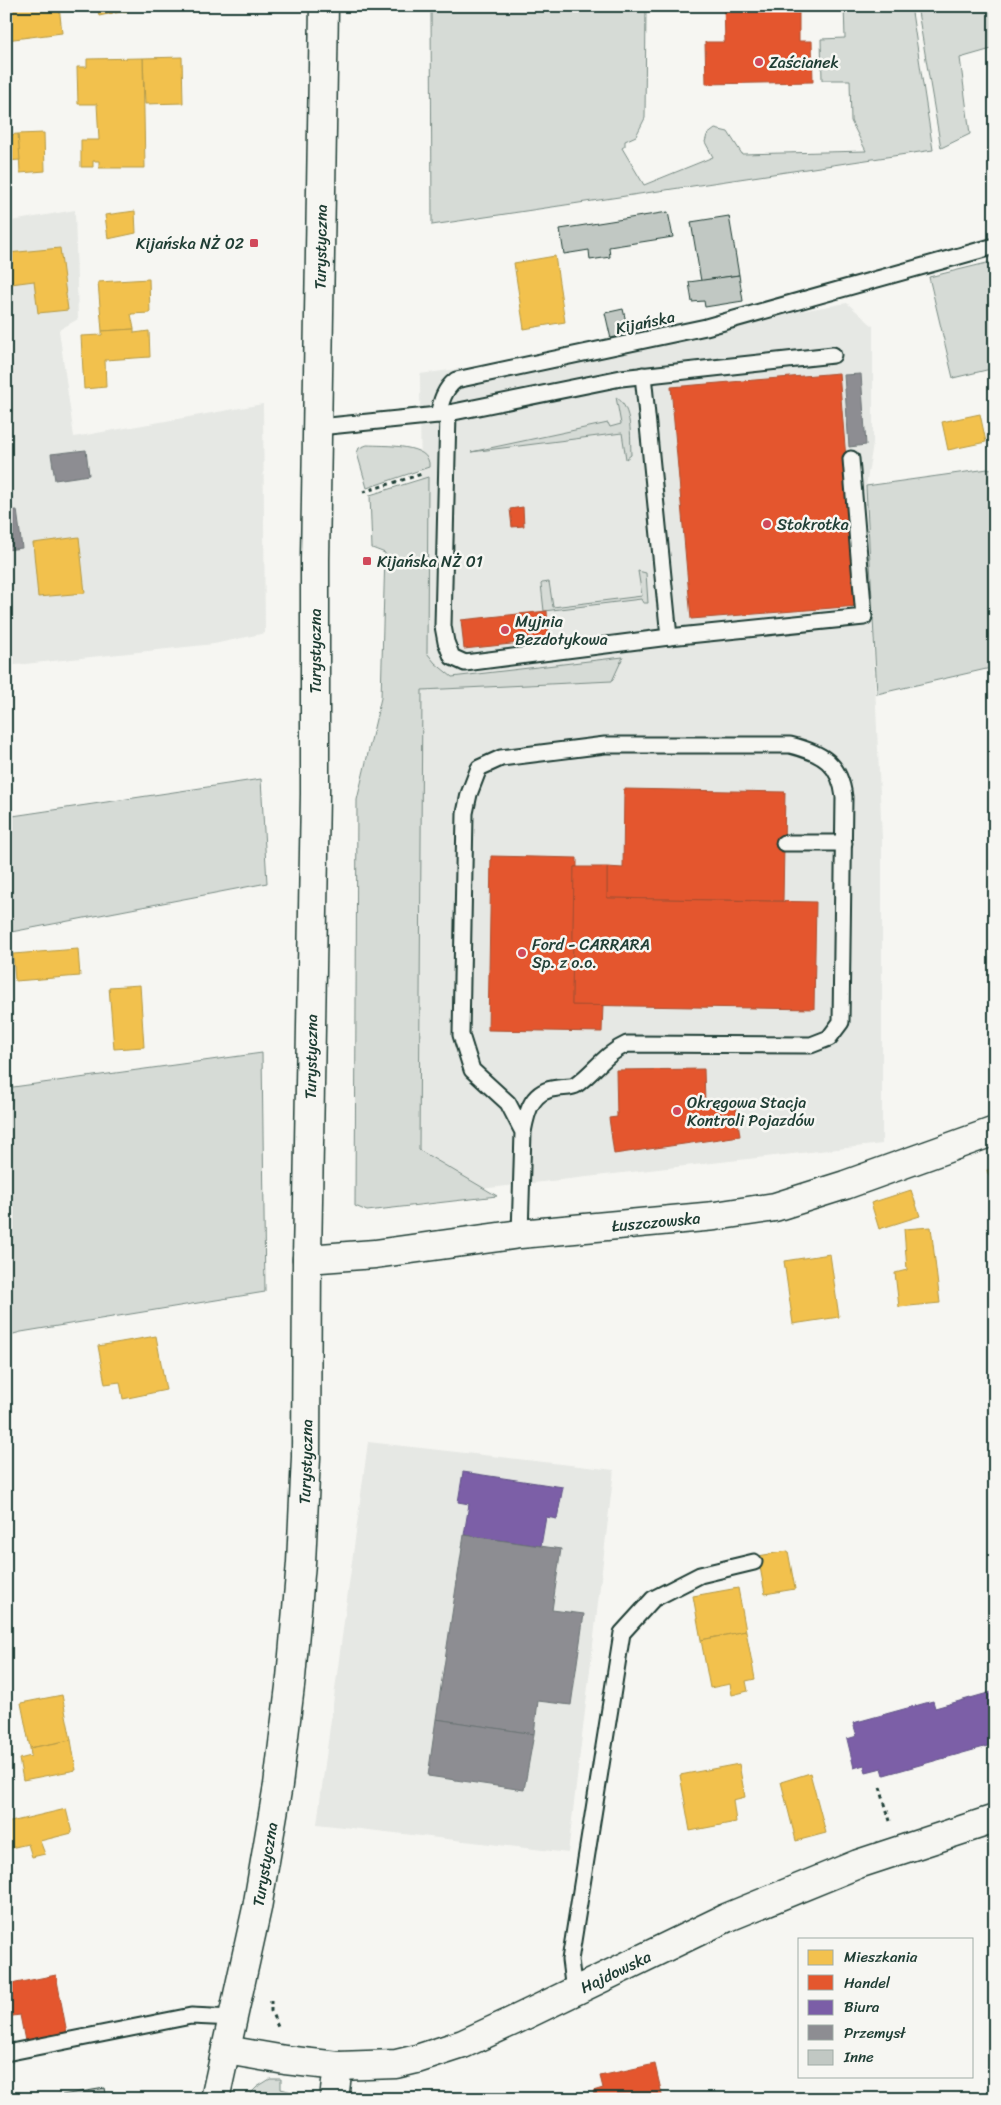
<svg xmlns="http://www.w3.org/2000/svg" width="1001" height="2105" font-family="Sriracha,sans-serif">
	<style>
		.built { fill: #e6e8e4 }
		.green { fill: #d6dbd6; stroke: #7a8c85 }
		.homes { fill: #f2c14e; stroke: #b39946 }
		.shops { fill: #e4572e; stroke: #a94f30 }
		.offices { fill: #7b5ea7; stroke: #5f5484 }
		.industry { fill: #8d8d92; stroke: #6c7576 }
		.building { fill: #c1c8c3; stroke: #1f3d34 }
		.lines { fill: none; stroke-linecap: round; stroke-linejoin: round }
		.lane-casing { stroke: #1f3d34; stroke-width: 19 }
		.street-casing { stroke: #1f3d34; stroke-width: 31 }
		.secondary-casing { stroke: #1f3d34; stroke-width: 31 }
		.path { stroke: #1f3d34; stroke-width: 3; stroke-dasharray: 4 4; stroke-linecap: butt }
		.lane { stroke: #f6f6f2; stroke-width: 15 }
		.street { stroke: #f6f6f2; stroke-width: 28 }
		.secondary { stroke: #f6f6f2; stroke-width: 28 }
		.poi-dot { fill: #d1495b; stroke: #f6f6f2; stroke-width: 2 }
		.labels { text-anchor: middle; stroke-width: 5; stroke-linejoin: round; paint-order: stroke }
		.poi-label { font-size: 16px; fill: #1f3d34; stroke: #f6f6f2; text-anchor: start }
		.street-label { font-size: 16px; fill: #1f3d34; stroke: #f6f6f2 }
	</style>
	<rect width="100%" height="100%" fill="#f6f6f2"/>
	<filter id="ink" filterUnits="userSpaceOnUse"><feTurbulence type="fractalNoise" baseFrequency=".02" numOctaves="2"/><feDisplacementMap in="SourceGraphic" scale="10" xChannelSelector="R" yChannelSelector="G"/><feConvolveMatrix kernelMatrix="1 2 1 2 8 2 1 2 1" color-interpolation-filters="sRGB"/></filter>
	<g filter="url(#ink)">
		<g class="built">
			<polygon points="75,210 78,319 59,330 74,437 263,404 265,633 214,644 6,666 6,222"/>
			<polygon points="847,303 873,326 873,444 866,486 882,838 882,1144 391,1199 422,689 420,374 636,346 706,327"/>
			<polygon points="368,1442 614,1470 568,1853 317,1824"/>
		</g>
		<g class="green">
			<polygon points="431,6 646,6 645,118 636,136 625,141 625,146 622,148 644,185 713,157 705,142 707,135 715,129 728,132 742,154 866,151 851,121 850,80 822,80 821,39 845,38 844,6 911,6 933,150 432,225"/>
			<polygon points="917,6 995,6 995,48 960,58 970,134 941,148"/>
			<polygon points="995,261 995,368 953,378 929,277"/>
			<path d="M616,397C633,408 630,437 631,455L626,459L622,433L471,452L608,423L610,427L621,424Z"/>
			<path d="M367,445C383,446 432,443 429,467L367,488L357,453L359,448Z"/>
			<polygon points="995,468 995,667 877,694 866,486"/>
			<polygon points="428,477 427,653 435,663 452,677 623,657 612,681 422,690 419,1150 497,1196 367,1211 355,1206 357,800 381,698 385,553 372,548 370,495"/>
			<polygon points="638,571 646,573 648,603 643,603 641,599 544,611 541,584 542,583 549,582 553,607 642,596"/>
			<polygon points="261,779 267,883 6,933 6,817"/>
			<polygon points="262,1053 265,1292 21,1332 6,1336 6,1088"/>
			<polygon points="270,2079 281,2079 281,2089 292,2092 297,2099 245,2099 257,2087"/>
		</g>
		<g class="homes">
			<polygon points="27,6 59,6 62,33 6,40 6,9"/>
			<polygon points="97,6 111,6 113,13 99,16"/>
			<polygon points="113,6 128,6 129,11 115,13"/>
			<polygon points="182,57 183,103 145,104 143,58"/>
			<polygon points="143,58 145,168 99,168 99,161 93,161 93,167 81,167 81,140 99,140 97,104 78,104 77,67 87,67 87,59"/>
			<polygon points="44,133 45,171 20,173 18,134"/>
			<polygon points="18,134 20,160 6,161 6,135"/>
			<polygon points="135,211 136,233 108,239 105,215"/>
			<polygon points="60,248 68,310 38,313 34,281 11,284 8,253"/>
			<polygon points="555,256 565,322 524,329 514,263"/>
			<polygon points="149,279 150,313 131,314 134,329 102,331 98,282"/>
			<polygon points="134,329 134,333 149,331 150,357 105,360 106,387 84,389 81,336 102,335 102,331"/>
			<polygon points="980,414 986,442 948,450 942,422"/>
			<polygon points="79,537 85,593 38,597 33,543"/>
			<polygon points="78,949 80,976 15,981 13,954"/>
			<polygon points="140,985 144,1047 114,1049 109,987"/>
			<polygon points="995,1167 995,1194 987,1170"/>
			<polygon points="911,1190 920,1216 879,1229 871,1203"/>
			<polygon points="931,1227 940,1303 899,1307 895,1273 907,1270 904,1229"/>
			<polygon points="830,1254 839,1317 793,1324 784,1261"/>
			<polygon points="156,1336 166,1390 123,1399 120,1382 105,1384 98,1346"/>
			<polygon points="788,1551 795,1589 765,1594 758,1556"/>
			<polygon points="738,1588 746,1631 701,1640 693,1596"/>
			<polygon points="746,1631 755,1679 746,1681 748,1691 732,1695 730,1684 710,1688 701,1640"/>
			<polygon points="62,1695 71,1740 30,1748 21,1703"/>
			<polygon points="71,1740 76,1770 23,1780 19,1759 31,1756 30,1748"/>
			<polygon points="739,1764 745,1797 733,1800 736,1822 690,1831 680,1775"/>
			<polygon points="810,1773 826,1833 796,1841 781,1782"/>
			<polygon points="66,1809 72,1833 40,1841 45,1854 32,1857 28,1844 6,1849 6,1823"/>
		</g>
		<g class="shops">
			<polygon points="724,6 799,6 799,41 812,41 813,82 706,84 705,42 725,42"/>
			<polygon points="839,373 858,606 691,619 671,387"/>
			<polygon points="523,507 524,526 512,527 510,509"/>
			<polygon points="547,611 549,640 464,649 461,620"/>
			<polygon points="624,789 785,792 783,901 607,898 607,867 623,868"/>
			<polygon points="491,856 577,858 577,867 574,867 572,1005 603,1005 602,1032 488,1030"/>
			<polygon points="574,867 607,867 607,898 816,902 814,1009 572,1005"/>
			<polygon points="704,1069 705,1104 735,1100 740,1136 614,1154 609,1118 617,1117 616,1070"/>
			<polygon points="56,1975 67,2033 25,2041 20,2015 6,2017 6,1985"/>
			<polygon points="655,2064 663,2099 595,2099 593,2091 603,2088 600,2076"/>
		</g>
		<g class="offices">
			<polygon points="463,1472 563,1487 557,1519 546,1517 541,1546 464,1535 469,1504 458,1502"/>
			<polygon points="995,1691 995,1744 884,1775 882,1768 866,1772 864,1765 854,1768 847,1739 857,1736 853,1723 933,1701 935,1708"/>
		</g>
		<g class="industry">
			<polygon points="6,253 8,253 11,284 6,285"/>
			<polygon points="861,374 866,445 849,447 844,375"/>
			<polygon points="86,450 89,475 55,480 51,454"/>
			<polygon points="17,510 22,548 6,550 6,511"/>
			<polygon points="464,1535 561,1549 552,1610 584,1614 571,1705 538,1701 534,1734 436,1719"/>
			<polygon points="436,1719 534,1734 524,1790 428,1776"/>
		</g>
		<g class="building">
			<polygon points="668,212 673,237 609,247 610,257 590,260 589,250 564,254 560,229"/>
			<polygon points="729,216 739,275 701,281 691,222"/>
			<polygon points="739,275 743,301 705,307 704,301 692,302 689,282"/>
			<polygon points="623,309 629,335 611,339 605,313"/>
			<polygon points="105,2088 107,2099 63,2099 62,2095"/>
		</g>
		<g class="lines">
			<defs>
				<g id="lane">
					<polyline points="448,413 443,626 446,642 452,657 465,663 669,637 643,375"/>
					<polyline points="439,415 621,378 833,355"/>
					<path d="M319,427L438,415C441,402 444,389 456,380L706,327L995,246"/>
					<polyline points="669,637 864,617 851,459"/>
					<polyline points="784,843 844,843"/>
					<path d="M520,1234L523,1132L508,1103L472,1070L461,1035L465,813L469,794L479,768L501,758L605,745H790C822,753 840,763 844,797L841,1022L829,1038L811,1045L627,1044C606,1053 594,1072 576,1085C572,1088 563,1087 558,1088C532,1090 527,1110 523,1132"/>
					<polyline points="574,1991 570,1960 622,1633 653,1599 700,1575 754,1562"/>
					<polyline points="6,2053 191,2016 234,2018"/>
				</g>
				<g id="street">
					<path id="s1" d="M307,1259L375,1254L520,1234L715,1216L775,1207L845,1185L995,1131"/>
					<path id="s2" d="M226,2050L285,2060L338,2066L396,2064L417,2059L463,2044L513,2021L726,1918L858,1864L995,1819"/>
					<polyline points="334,2099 338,2066"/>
				</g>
				<g id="secondary">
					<path id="s3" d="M215,2099L257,1908L278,1785L291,1678L301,1563L306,1457L307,1259L315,794V560L324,6"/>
				</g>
			</defs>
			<use href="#lane" class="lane-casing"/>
			<use href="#street" class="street-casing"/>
			<use href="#secondary" class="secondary-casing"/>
			<g class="path">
				<polyline points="363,492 422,474"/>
				<polyline points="880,1787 890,1821"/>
				<polyline points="271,2000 271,2011 278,2027"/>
			</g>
			<use href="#lane" class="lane"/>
			<use href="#street" class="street"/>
			<use href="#secondary" class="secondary"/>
		</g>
	</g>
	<g class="poi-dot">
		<circle cx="759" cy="62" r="5"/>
		<rect x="249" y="238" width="10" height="10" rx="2.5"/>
		<circle cx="767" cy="524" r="5"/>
		<rect x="362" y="556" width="10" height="10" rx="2.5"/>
		<circle cx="505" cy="630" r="5"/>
		<circle cx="522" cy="953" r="5"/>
		<circle cx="677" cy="1111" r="5"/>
	</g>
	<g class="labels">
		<g class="poi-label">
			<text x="769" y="68">Zaścianek</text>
			<text x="244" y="249" text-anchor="end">Kijańska NŻ 02</text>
			<text x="777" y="530">Stokrotka</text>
			<text x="377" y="567">Kijańska NŻ 01</text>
			<text x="515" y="627">Myjnia<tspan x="515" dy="18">Bezdotykowa</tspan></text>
			<text x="532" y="950">Ford - CARRARA<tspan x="532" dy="18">Sp. z o.o.</tspan></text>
			<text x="687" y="1108">Okręgowa Stacja<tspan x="687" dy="18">Kontroli Pojazdów</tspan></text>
		</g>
		<g class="street-label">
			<text dy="6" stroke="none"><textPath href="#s3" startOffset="1860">Turystyczna</textPath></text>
			<text transform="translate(645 322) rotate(-12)" y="6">Kijańska</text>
			<text transform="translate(315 651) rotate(-90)" y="6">Turystyczna</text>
			<text dy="6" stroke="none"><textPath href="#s3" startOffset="1050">Turystyczna</textPath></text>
			<text dy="6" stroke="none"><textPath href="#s1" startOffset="351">Łuszczowska</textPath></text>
			<text dy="6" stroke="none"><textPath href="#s3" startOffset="645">Turystyczna</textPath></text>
			<text dy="6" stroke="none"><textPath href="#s3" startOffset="240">Turystyczna</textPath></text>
			<text dy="6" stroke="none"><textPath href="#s2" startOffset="410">Hajdowska</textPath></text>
		</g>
	</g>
	<rect width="1001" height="2105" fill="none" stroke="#f6f6f2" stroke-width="25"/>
	<rect x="12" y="12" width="976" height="2080" fill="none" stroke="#1f3d34" stroke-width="2" filter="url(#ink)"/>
	<rect x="798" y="1938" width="175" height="140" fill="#f6f6f2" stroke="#a0aca6"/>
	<rect x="808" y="1950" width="25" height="15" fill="#f2c14e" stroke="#a0aca6"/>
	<text x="844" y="1962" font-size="15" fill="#1f3d34">Mieszkania</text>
	<rect x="808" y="1975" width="25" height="15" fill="#e4572e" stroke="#a0aca6"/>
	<text x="844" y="1988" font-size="15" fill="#1f3d34">Handel</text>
	<rect x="808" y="2000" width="25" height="15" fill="#7b5ea7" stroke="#a0aca6"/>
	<text x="844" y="2012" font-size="15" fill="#1f3d34">Biura</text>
	<rect x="808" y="2025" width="25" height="15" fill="#8d8d92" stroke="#a0aca6"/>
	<text x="844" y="2038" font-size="15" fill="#1f3d34">Przemysł</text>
	<rect x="808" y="2050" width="25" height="15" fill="#c1c8c3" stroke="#a0aca6"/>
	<text x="844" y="2062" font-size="15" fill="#1f3d34">Inne</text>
</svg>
